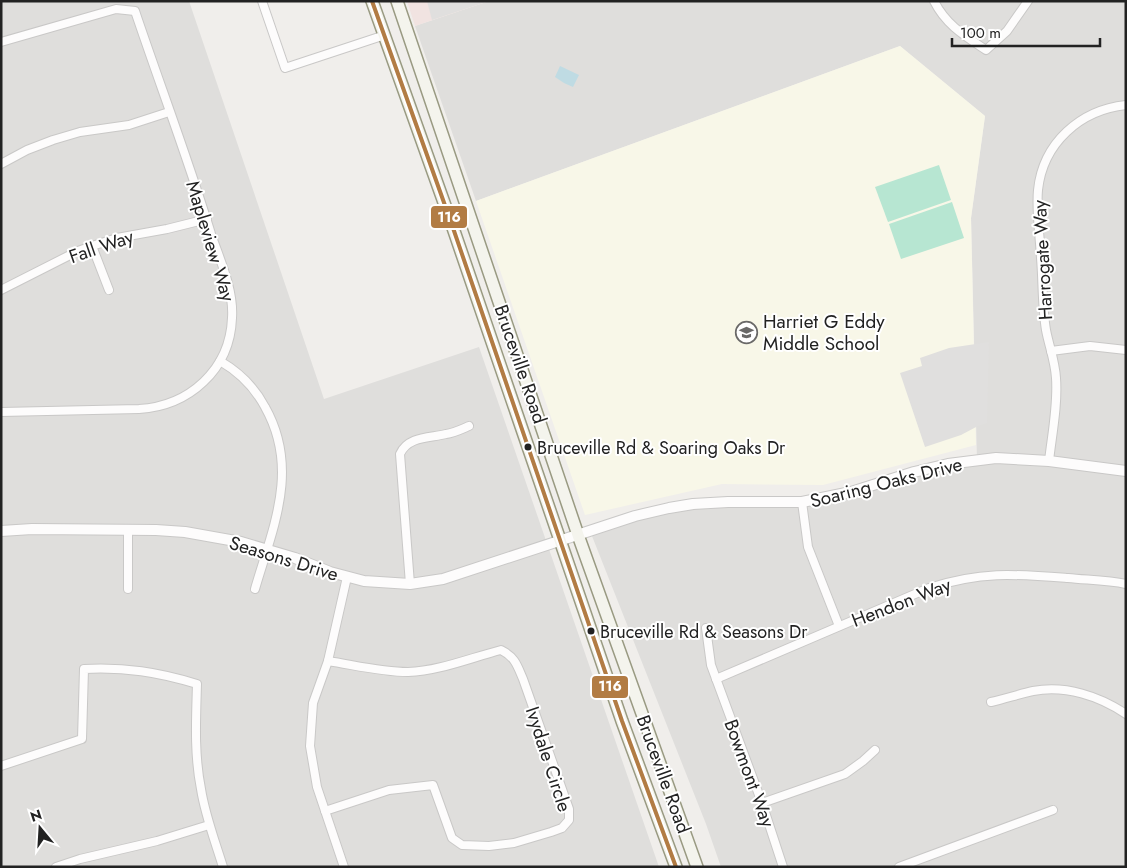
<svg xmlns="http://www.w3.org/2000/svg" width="1127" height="868" font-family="Jost,sans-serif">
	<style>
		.residential { fill: #dfdedc }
		.commercial { fill: #f1e3e1 }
		.education { fill: #f8f7e8 }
		.pitch { fill: #b7e6d2 }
		.parking { fill: #e0dfde }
		.water { fill: #bfdbe3 }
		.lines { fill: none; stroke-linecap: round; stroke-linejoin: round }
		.minor-casing { stroke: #c9c8c7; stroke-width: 10 }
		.tertiary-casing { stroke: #c9c8c7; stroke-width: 12 }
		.secondary-casing { stroke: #999a82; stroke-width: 14 }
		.minor { stroke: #fdfcfc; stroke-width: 8 }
		.tertiary { stroke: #fdfcfc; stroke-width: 10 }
		.secondary { stroke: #f4f4ed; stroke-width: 11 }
		.bus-1-casing { stroke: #fff; stroke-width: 8 }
		.bus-1 { stroke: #b27c44; stroke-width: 4 }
		.bus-dot { fill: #222; stroke: #fff; stroke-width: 2 }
		.labels { text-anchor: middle; stroke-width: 4; stroke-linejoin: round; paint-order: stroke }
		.bus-label { font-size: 18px; fill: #222; stroke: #fff; text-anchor: start }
		.street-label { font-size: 19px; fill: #222; stroke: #fff }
		.poi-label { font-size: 19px; fill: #222; stroke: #fff; text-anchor: start }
		.line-badge { stroke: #fff; stroke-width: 2 }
		.badge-label { font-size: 14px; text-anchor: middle; font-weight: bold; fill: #fff }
	</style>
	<rect width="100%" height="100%" fill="#f0eeeb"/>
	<g class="residential">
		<polygon points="1,1 189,1 324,399 479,347 659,867 1,867"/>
		<polygon points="489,1 1126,1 1126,867 721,867 706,824 590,531 693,504 802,502 977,460 971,218 985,116 900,46 476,201 415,26"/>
	</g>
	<polygon class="commercial" points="407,1 489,1 415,26"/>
	<polygon class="education" points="900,46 985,116 971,218 976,445 823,485 722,484 585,515 476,201"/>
	<g class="pitch">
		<polygon points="939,165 951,200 888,222 875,187"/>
		<polygon points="952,202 964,238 901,259 889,224"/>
	</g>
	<g class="parking">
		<polygon points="427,1 489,1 432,20"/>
		<polygon points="989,342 987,423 978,426 961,435 925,447 900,373 922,366 920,358 949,348"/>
	</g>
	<polygon class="water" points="560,66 579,75 573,87 564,83 555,77"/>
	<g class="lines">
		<defs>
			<g id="minor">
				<polyline points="262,1 285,68 385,35"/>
				<path d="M934,1C946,25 965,36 986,50L1007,31L1028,1"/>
				<path d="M1,42L116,9L135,11C160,85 188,159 211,234C220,260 234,290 232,318C230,370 189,406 139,409L1,412"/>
				<polyline points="1,164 27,150 53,140 80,132 129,125 169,112"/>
				<polyline points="92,246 109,290"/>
				<polyline points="1,290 78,251 92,246 117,238 167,229 207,219"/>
				<polyline points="1051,351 1090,346 1126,350"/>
				<path d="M220,361C239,372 255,388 265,407C300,469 273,527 255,589"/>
				<path d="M1049,461C1052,434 1058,405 1056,378C1055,361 1049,346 1046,330C1042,306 1043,281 1041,258C1040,236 1036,212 1038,190C1043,143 1080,110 1126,105"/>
				<polyline points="802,502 808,547 839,626"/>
				<polyline points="128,530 128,589"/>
				<path d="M410,584L400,454C408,436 430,438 446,434C454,433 462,429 469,426"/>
				<polyline points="706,628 711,665 762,803 783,867"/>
				<path d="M716,679L929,588C981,571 1015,574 1068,578C1087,580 1107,580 1126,584"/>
				<path d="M991,702C1005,699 1019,694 1033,691C1066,685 1099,696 1126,714"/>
				<path d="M1,766L82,739L84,669C125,667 158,672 197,684C196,719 194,754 201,789C205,815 215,841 223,867"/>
				<polyline points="762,803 845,774 863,761 875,750"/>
				<path d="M325,811L389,790L433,785L452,838L462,845L489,846L514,843L551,832L562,828L569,820V809L523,679C517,665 515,657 501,650C470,658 439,671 408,672C381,672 354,665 328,661"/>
				<polyline points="56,867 80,859 157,841 209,825"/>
				<polyline points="344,867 317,787 310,746 313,703 328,661 347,577"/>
				<polyline points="899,867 1053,810"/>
			</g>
			<polyline id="tertiary" points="1,531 32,529 156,530 185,532 241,542 295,558 330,572 364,581 410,584 443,579 635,516 669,508 693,504 728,502 802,502 851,492 914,472 948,464 996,458 1049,461 1126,471"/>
			<g id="secondary">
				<polyline points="372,1 452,225 622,721 676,867"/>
				<polyline points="397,1 578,535 697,867"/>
			</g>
		</defs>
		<use href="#minor" class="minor-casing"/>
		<use href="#tertiary" class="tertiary-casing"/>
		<use href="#secondary" class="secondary-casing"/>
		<use href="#minor" class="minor"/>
		<use href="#tertiary" class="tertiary"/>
		<use href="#secondary" class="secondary"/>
		<defs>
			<polyline id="bus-1" points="372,1 452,225 622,721 676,867"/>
		</defs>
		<use href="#bus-1" class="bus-1-casing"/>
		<use href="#bus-1" class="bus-1"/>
	</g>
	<defs>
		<symbol id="school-ring" viewBox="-11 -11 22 22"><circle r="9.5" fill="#fff" stroke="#6a6968" stroke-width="1.5"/><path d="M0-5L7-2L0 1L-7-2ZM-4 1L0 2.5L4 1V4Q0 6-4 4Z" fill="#6a6968"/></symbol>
	</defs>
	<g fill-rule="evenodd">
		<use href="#school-ring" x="734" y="320" width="25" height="25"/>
	</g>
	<g class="bus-dot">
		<circle cx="528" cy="447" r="4.5"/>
		<circle cx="591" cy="631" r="4.5"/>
	</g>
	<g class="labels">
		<g class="bus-label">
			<text x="537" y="454">Bruceville Rd &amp; Soaring Oaks Dr</text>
			<text x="600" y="638">Bruceville Rd &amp; Seasons Dr</text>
		</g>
		<g class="street-label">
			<text transform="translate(211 241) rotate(73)" y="7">Mapleview Way</text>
			<text transform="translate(101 246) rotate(-19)" y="7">Fall Way</text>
			<text transform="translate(1042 260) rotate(-93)" y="7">Harrogate Way</text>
			<text transform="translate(521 364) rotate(71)" y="7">Bruceville Road</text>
			<text transform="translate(886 482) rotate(-14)" y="7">Soaring Oaks Drive</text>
			<text transform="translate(284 558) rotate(17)" y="7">Seasons Drive</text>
			<text transform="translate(901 602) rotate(-21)" y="7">Hendon Way</text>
			<text transform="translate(549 759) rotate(72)" y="7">Ivydale Circle</text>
			<text transform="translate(750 773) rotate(70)" y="7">Bowmont Way</text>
			<text transform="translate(664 774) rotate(70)" y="7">Bruceville Road</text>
		</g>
		<g class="poi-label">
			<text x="763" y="328">Harriet G Eddy<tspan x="763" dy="22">Middle School</tspan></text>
		</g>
	</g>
	<g class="line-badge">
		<rect x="430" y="205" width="38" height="24" rx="5" fill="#b27c44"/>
		<rect x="591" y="675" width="38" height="24" rx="5" fill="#b27c44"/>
	</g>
	<g class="badge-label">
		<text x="449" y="222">116</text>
		<text x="610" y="691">116</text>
	</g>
	<rect width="1127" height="868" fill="none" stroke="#222222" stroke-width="5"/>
	<g transform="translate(40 828) rotate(342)" stroke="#ffffff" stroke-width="4" paint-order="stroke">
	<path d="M0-4L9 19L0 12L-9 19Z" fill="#222222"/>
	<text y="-8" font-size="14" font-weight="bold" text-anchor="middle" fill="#222222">N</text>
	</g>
	<path d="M952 38v8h148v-8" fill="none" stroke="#222222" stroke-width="2.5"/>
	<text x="960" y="38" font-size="15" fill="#222222" stroke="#ffffff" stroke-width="4" paint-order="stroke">100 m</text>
</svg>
